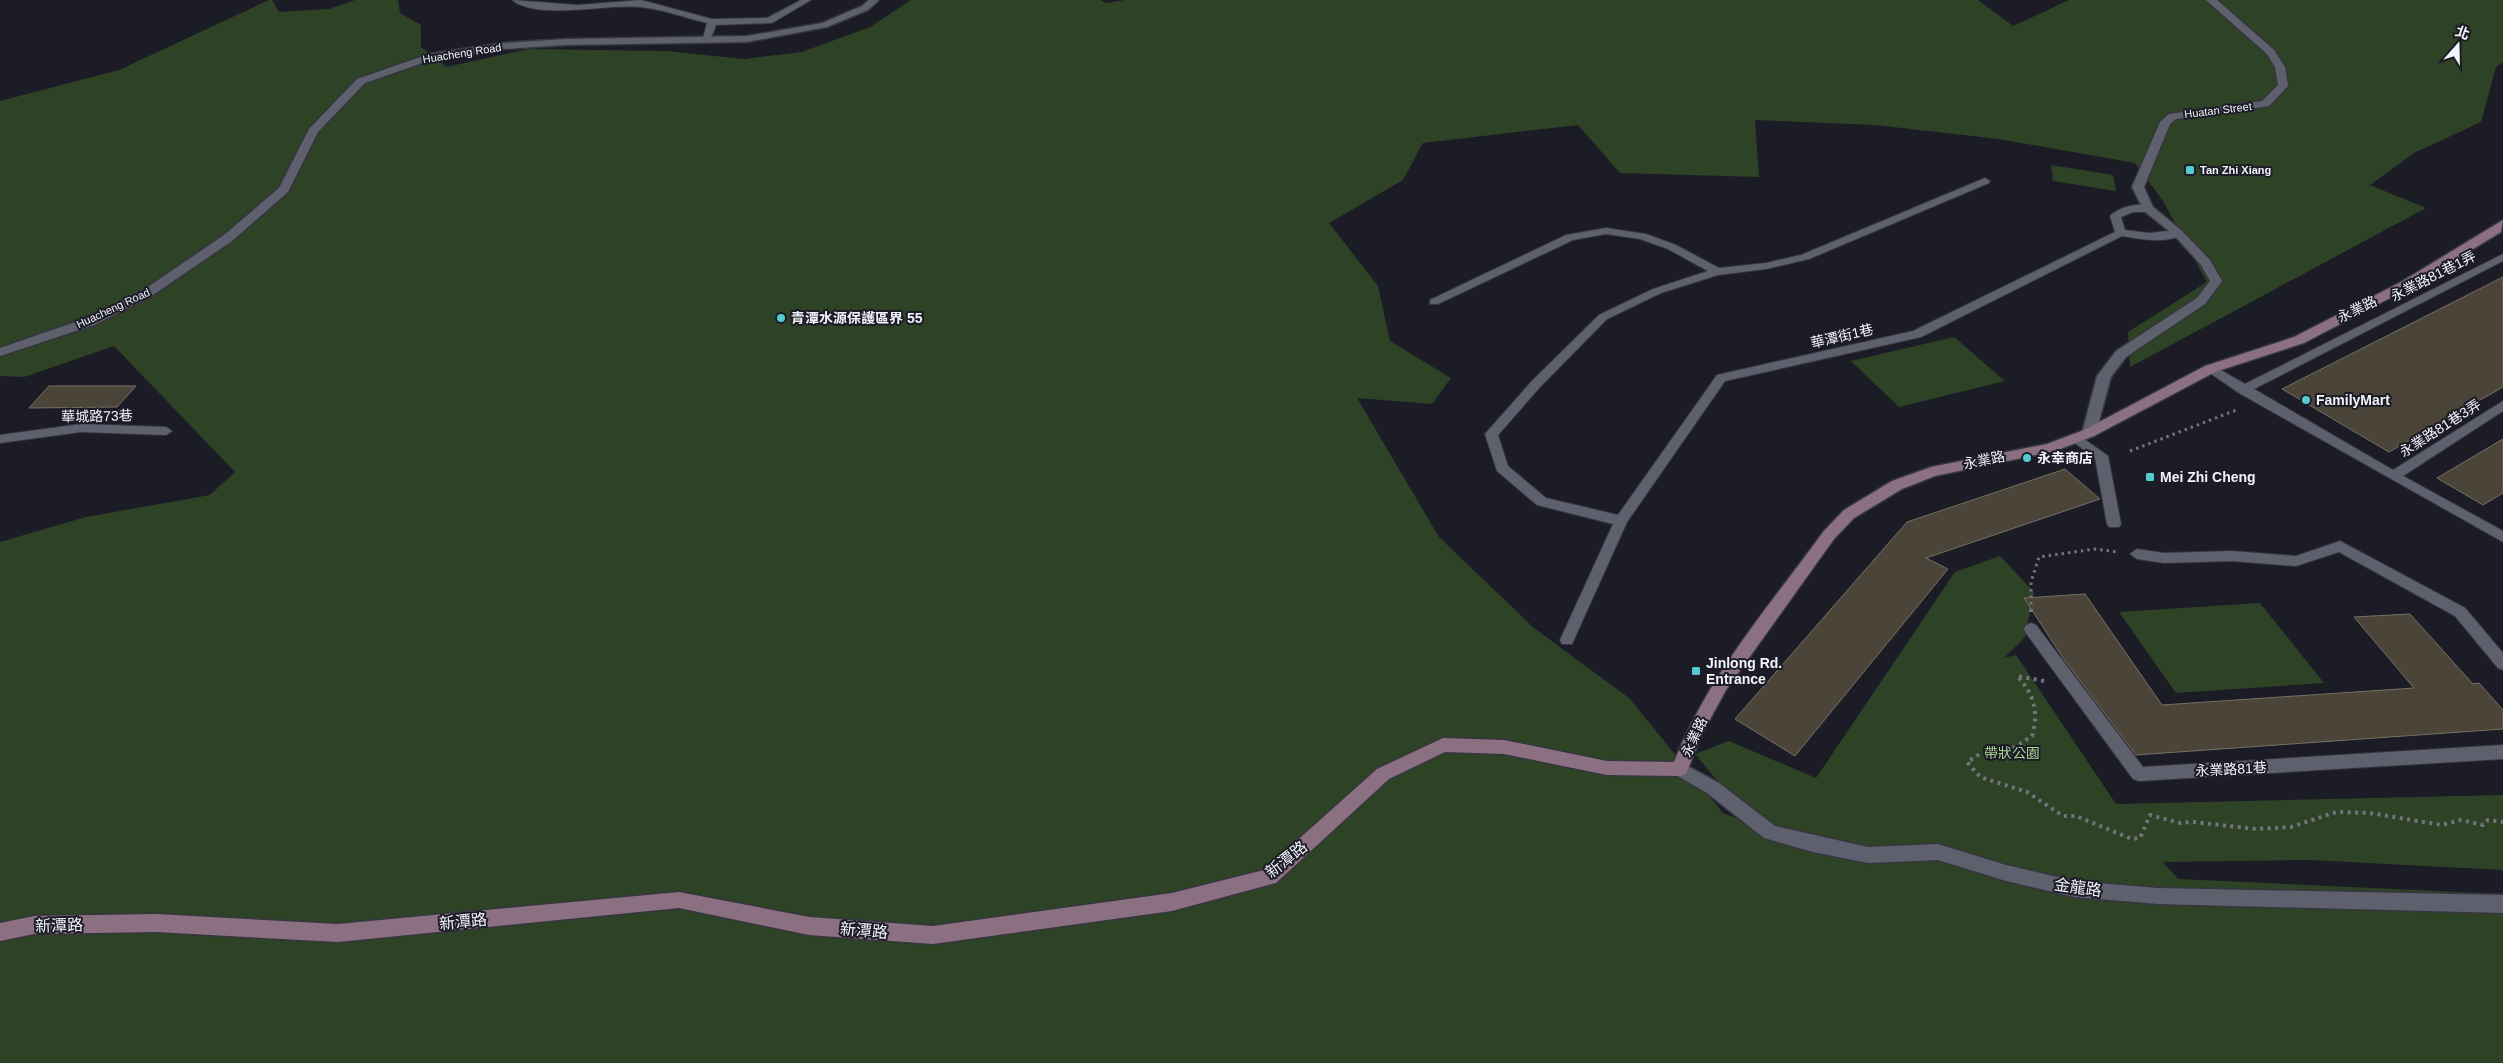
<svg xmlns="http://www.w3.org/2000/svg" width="2503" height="1063" font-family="Helvetica,'Noto Sans TC',sans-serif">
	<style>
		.green { fill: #2e4225 }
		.building { fill: #4b4439; stroke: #777064 }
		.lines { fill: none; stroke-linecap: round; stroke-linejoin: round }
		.lane-casing { stroke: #36363f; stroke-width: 2 }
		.street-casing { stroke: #36363f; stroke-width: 3 }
		.secondary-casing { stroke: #36363f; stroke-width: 3 }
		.path-far1 { stroke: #74747e; stroke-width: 3; stroke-dasharray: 2.5 4; stroke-linecap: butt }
		.path { stroke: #74747e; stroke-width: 4; stroke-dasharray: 3 4.5; stroke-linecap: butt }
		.lane { fill: #5f606d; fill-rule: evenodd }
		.street { fill: #5f606d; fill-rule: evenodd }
		.secondary { fill: #8b7081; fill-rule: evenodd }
		.poi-dot { fill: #52ccd0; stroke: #1c1c27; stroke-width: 2 }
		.labels { text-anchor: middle; stroke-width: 4; stroke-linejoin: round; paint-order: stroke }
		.far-street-label { font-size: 11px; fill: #f3f3fb; stroke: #1c1c27 }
		.far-poi-label { font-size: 11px; font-weight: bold; fill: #f3f3fb; stroke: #1c1c27; text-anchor: start }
		.street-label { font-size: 14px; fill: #f3f3fb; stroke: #1c1c27 }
		.poi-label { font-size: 14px; font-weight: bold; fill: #f3f3fb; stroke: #1c1c27; text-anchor: start }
		.park-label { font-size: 14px; fill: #a6d491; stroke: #1c1c27 }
		.near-street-label { font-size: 16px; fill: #f3f3fb; stroke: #1c1c27 }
	</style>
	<rect width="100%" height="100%" fill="#1c1c27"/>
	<g class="green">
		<polygon points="269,0 272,0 279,12 329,9 355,0 398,0 400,13 421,25 421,47 446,67 528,49 666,51 744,59 802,52 870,27 911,0 1100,0 1106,3 1125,0 1978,0 2013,26 2069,0 2503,0 2503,62 2496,67 2481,122 2414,153 2370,185 2426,208 2130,367 2128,332 2207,282 2163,201 2135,163 1999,139 1875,125 1755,120 1759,177 1620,173 1578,125 1423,143 1403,180 1329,223 1378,286 1390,341 1451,378 1432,404 1357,398 1439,537 1534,628 1629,698 1723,813 1754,825 1695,754 1729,741 1816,778 1955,572 2000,556 2034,592 2025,637 2004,658 2016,655 2116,804 2503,795 2503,870 2310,860 2163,862 2178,879 2503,894 2503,1063 0,1063 0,542 86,517 210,495 235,472 114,346 24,377 0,376 0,101 119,70"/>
		<polygon points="2051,165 2113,175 2116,191 2053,181"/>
		<polygon points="1954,337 2005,381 1899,407 1851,361"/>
		<polygon points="2260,603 2324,683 2176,693 2119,612"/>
	</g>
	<g class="building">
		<polygon points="2503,277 2503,387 2389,452 2282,389"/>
		<polygon points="49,386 136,386 117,407 29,408"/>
		<polygon points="2503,439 2503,493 2483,505 2437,478"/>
		<polygon points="2065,469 2100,499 1926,558 1948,569 1795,756 1735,719 1907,522"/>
		<polygon points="2085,594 2162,705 2414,688 2354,617 2410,614 2473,684 2479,683 2503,710 2503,729 2136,755 2063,658 2024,598"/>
	</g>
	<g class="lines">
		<defs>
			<g id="lane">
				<path d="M512,0L578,5L641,0L712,19L767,18L801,0H811L772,23L716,25L711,38L707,41L703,38L707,23C686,18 662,9 640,7C609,3 538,21 512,0Z"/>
				<path d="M1985,178L1990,181L1989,183L1809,259L1766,269L1718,275L1661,293L1607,319L1540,387L1498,435L1508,466L1546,498L1618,515L1717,375L1913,331L2115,232L2110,216C2119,207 2143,200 2153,209L2148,212H2133L2121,217L2125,230L2149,233L2178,230L2183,233C2170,245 2139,239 2122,236L1921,337L1725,381L1627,522L1572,644H1562L1560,640L1613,524L1537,505L1497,471L1485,434L1532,381L1599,315L1653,289L1708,271L1668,249L1640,239L1606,234L1573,240L1438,304H1430V300L1566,235L1606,228L1646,234L1676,245L1719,268L1766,263L1801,255Z"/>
				<polygon points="2503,254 2503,261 2254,389 2393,470 2503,401 2503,411 2403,476 2503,531 2503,542 2239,393 2204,369 2210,365 2214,366 2245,384"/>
				<polygon points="81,424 166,427 172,431 166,435 81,432 0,443 0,435"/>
				<polygon points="2077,434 2108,456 2121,524 2119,527 2109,527 2107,524 2095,458 2072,441 2071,438 2072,435"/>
				<polygon points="2340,541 2465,608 2503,653 2503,670 2498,668 2455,616 2339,552 2296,566 2232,561 2164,563 2137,559 2130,554 2137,549 2164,553 2232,551 2296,556"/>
				<polygon points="2031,623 2036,625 2143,767 2503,745 2503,759 2139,781 2133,779 2026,633 2024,629 2026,625"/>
			</g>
			<g id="street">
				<polygon points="869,0 879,0 868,10 827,27 747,42 566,45 502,49 431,60 365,83 318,132 288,192 232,241 150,297 94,325 0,356 0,348 84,319 142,291 224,235 279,188 309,129 357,79 429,54 502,43 566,39 747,36 822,23 862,6"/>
				<polygon points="2206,0 2217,0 2274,50 2285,67 2288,86 2269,106 2176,119 2170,124 2144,187 2153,207 2182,231 2210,260 2222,281 2205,304 2126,357 2111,377 2096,433 2094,436 2084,436 2082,433 2097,376 2116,351 2197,298 2210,281 2201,265 2174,235 2144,211 2132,187 2160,122 2169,114 2262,101 2278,85 2275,67 2267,54"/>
				<polygon points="1680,762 1719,783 1775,826 1868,847 1938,844 2006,865 2074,881 2158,888 2503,895 2503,913 2158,904 2074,897 2006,881 1938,860 1868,863 1813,852 1764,838 1707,793 1674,774 1671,769 1674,764"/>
			</g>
			<path id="secondary" d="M2503,220L2501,232L2409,288L2304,343L2215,372L2094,436L2055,451L1935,476L1902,489L1854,518L1834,539L1726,690L1702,734L1686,774L1680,776L1607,775L1504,754L1445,752L1389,779L1276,883L1172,911L933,944L809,935L679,908L338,942L156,932L34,934L0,941V923L34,916L156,914L338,924L679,892L809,917L933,926L1172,893L1264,870L1377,769L1443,738L1504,740L1607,761L1674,762C1708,676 1770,605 1824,531L1844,510L1892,481L1931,467L2047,444L2084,430L2205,366L2294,337L2401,282Z"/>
		</defs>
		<use href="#lane" class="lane-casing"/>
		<use href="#street" class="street-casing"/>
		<use href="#secondary" class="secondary-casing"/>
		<g class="path-far1">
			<polyline points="2130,451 2239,409"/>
			<polyline points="2031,611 2031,582 2039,557 2095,549 2118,552"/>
		</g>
		<g class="path">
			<polyline points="2031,610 2031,612"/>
			<path d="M2044,681L2017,676C2034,694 2039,712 2032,736L2012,749L1980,754L1967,762L1980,777L2027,792L2063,816H2076L2132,839L2140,838L2150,815L2180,823L2193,822L2256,829L2291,827L2336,812L2370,813L2442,825L2461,820L2483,825L2488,820L2503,822"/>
		</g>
		<use href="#lane" class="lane"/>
		<use href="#street" class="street"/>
		<use href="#secondary" class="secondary"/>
	</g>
	<g class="poi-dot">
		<rect x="2185" y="165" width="10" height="10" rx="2.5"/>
		<circle cx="781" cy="318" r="5"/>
		<circle cx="2306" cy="400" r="5"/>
		<circle cx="2027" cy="458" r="5"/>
		<rect x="2145" y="472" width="10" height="10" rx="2.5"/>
		<rect x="1691" y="666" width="10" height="10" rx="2.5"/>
	</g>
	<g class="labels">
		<g class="far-street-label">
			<text transform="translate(462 53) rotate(-9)" y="4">Huacheng Road</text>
			<text transform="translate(2218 110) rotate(-7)" y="4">Huatan Street</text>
			<text transform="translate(113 308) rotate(-25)" y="4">Huacheng Road</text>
		</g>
		<g class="far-poi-label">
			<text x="2200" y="174">Tan Zhi Xiang</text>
		</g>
		<g class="street-label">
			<text transform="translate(2433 276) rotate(-27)" y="5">永業路81巷1弄</text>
			<text transform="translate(2357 309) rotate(-26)" y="5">永業路</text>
			<text transform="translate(1842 336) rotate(-13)" y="5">華潭街1巷</text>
			<text transform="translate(97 416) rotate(-1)" y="5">華城路73巷</text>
			<text transform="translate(2440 428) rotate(-33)" y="5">永業路81巷3弄</text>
			<text transform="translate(1984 460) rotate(-12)" y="5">永業路</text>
			<text transform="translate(1694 737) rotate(-65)" y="5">永業路</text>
			<text transform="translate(2231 769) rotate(-3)" y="5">永業路81巷</text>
		</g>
		<g class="poi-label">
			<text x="791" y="323">青潭水源保護區界 55</text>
			<text x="2316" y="405">FamilyMart</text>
			<text x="2037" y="463">永幸商店</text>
			<text x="2160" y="482">Mei Zhi Cheng</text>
			<text x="1706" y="668">Jinlong Rd.<tspan x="1706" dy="16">Entrance</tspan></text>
		</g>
		<g class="park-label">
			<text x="2012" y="758">帶狀公園</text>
		</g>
		<g class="near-street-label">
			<text transform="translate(1286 859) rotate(-39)" y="6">新潭路</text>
			<text transform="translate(2078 887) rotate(8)" y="6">金龍路</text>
			<text transform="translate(463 921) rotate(-6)" y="6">新潭路</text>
			<text transform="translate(59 925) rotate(-2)" y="6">新潭路</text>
			<text transform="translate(864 930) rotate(5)" y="6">新潭路</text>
		</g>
	</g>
	<g transform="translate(2458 45) rotate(20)" stroke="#1c1c27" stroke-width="4" paint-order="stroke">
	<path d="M0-4L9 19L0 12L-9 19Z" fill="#f3f3fb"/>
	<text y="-8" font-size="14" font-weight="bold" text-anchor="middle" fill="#f3f3fb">北</text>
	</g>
</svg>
